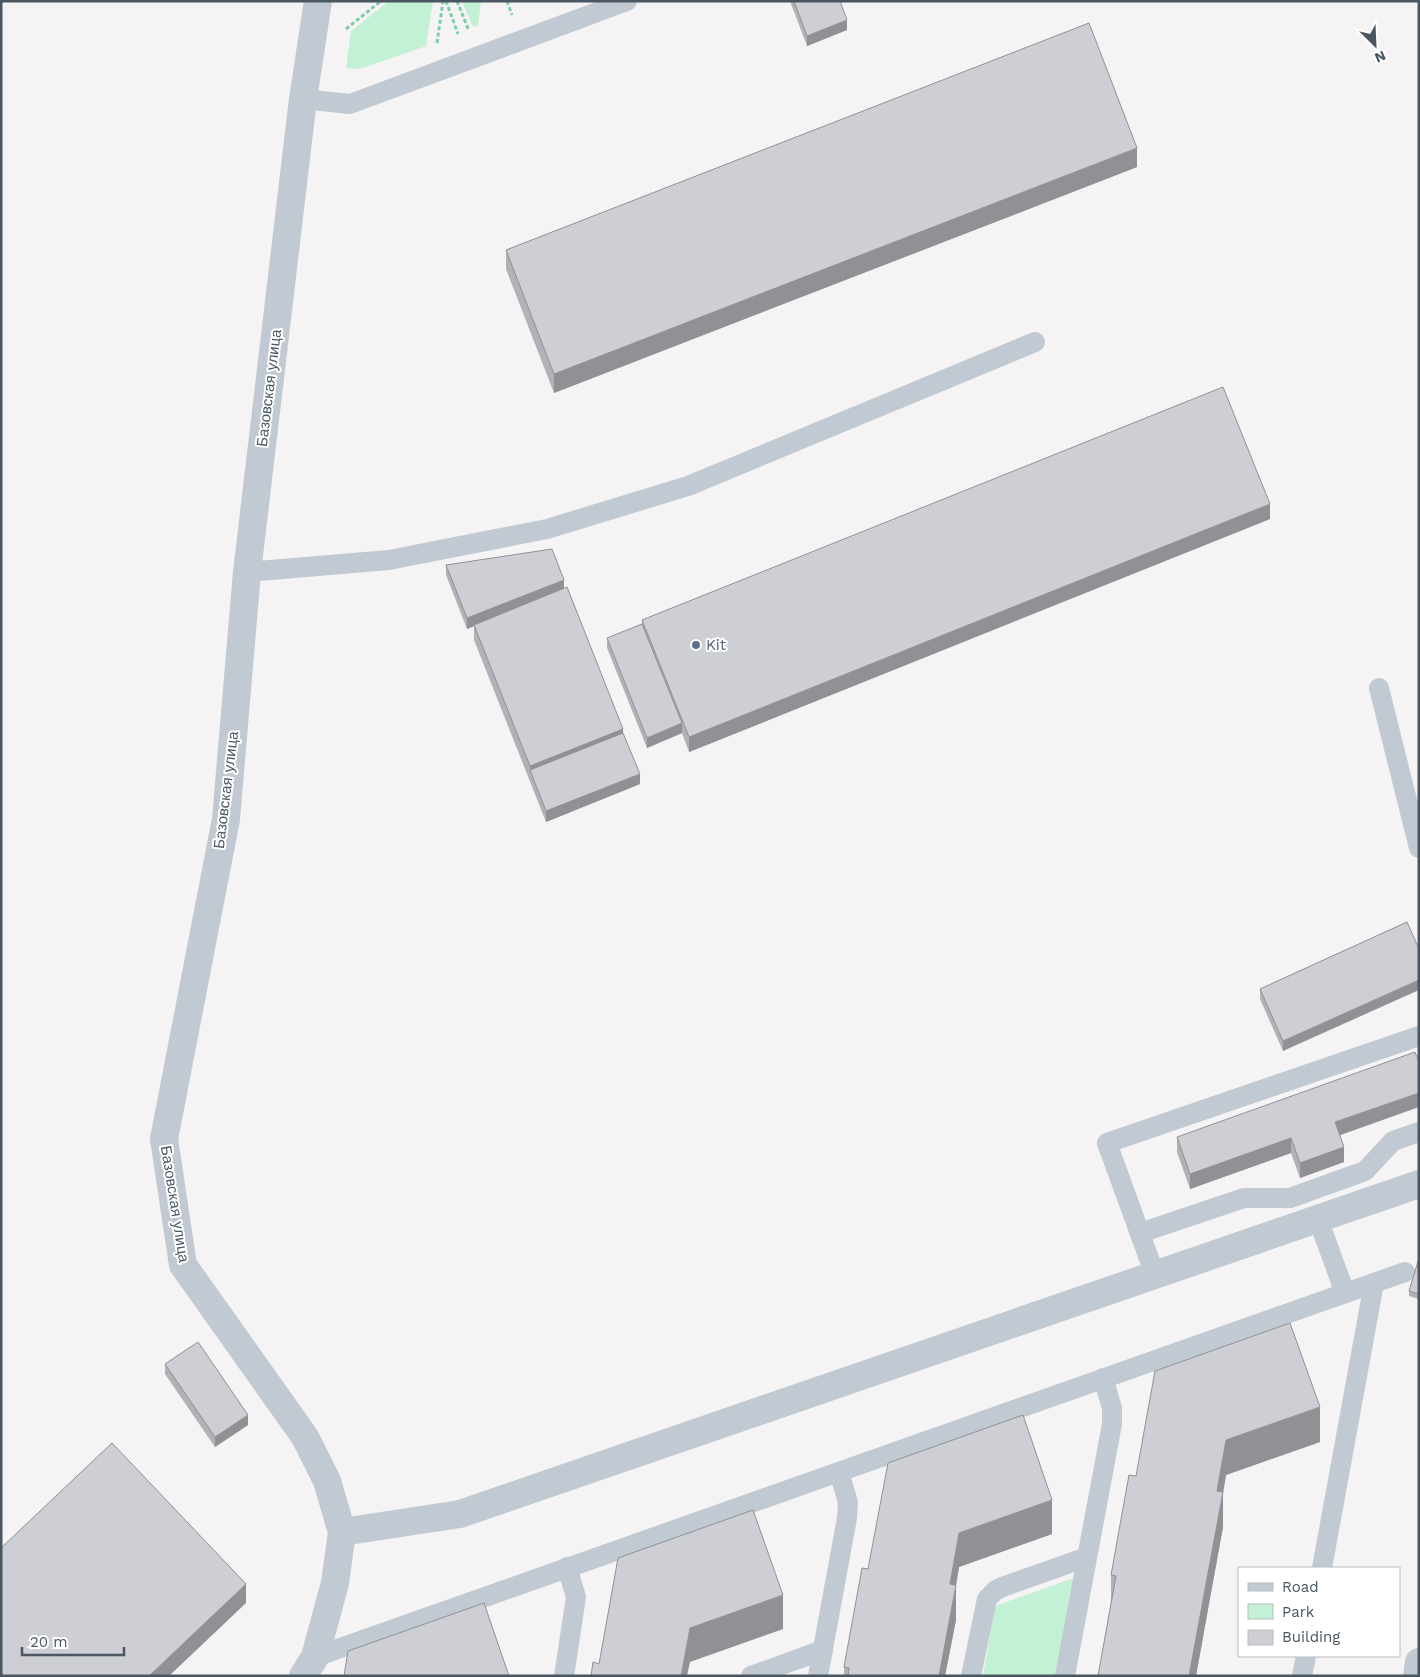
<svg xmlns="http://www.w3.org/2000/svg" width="1420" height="1677" font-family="'Work Sans',sans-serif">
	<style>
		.green { fill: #c3f1d5 }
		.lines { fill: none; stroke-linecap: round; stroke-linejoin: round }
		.path { stroke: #7ad0a6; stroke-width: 3; stroke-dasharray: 4 2.5; stroke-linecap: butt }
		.service { stroke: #c1cad2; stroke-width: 20 }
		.minor { stroke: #c1cad2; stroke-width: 28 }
		.wall { fill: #b0b2b7 }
		.shaded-wall { fill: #909195 }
		.building { fill: #cdcfd5; stroke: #909195 }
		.service-dot { fill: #5c6f8a; stroke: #fff; stroke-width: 2 }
		.labels { text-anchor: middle; stroke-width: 4; stroke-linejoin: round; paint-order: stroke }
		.street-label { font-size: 15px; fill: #4a5661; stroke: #fff }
		.service-label { font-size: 15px; fill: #4e5e75; stroke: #fff; text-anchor: start }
	</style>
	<rect width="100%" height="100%" fill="#f5f3f3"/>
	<g class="green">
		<polygon points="389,1 433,1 426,46 360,69 346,68 351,31"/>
		<polygon points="462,1 481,1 478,26 473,27"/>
		<polygon points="1074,1578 1056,1676 983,1676 995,1606"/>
	</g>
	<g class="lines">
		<g class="path">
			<polyline points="446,1 458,34"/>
			<polyline points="457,1 469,31"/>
			<polyline points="507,1 512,15"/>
			<polyline points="346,29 381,1"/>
			<polyline points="437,43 443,1"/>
		</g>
		<g class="service">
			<polyline points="303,99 350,104 627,1"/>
			<polyline points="247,572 389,560 547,529 688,486 1035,342"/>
			<polyline points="1379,688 1419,848"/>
			<polyline points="1318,1219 1345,1293"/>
			<polyline points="1140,1233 1244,1198 1290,1198 1365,1171 1393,1141 1419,1132"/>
			<polyline points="1155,1275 1107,1143 1419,1036"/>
			<polyline points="1322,1568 1374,1283"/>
			<polyline points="315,1657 1405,1272"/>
			<polyline points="564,1676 576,1597 567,1567"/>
			<polyline points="751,1676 823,1650"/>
			<polyline points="818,1676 847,1518 848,1502 839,1472"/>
			<polyline points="971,1676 987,1599 996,1590 1005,1586 1087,1557"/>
			<polyline points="1065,1676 1112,1424 1112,1408 1103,1378"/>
			<polyline points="1302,1676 1306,1656"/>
		</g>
		<g class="minor">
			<polyline points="342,1532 460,1514 1419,1184"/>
			<polyline points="303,1676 315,1657 335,1583 342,1532 327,1481 305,1437 183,1265 164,1139 226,819 247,572 303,99 318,1"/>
			<polyline points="1417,1676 1419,1662"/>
		</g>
	</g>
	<g class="wall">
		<polygon points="790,1 840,1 847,30 807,46"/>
		<polygon points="1137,167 554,393 506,269 506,250"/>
		<polygon points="1270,519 689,752 682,733 647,748 607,648 607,638 642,624 642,620"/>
		<polygon points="446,565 564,589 623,733 640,784 546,822 474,640 474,626 467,629 446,575"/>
		<polygon points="1407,922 1283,1051 1260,999 1260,989"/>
		<polygon points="1339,1135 1344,1162 1300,1178 1291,1153 1190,1189 1177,1152 1177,1137"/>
		<polygon points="1419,1258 1419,1299 1409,1296 1409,1291"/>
		<polygon points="165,1364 248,1425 215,1447 165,1374"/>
		<polygon points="1320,1442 1226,1475 1223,1493 1223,1527 1196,1676 1098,1676 1111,1602 1111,1575 1136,1476"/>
		<polygon points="1052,1534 959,1567 956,1585 956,1620 945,1676 844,1676 844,1667 868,1569"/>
	</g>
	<g class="shaded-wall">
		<polygon points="847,20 847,30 807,46 807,36"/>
		<polygon points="1137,148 1137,167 554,393 554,374"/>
		<polygon points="1270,504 1270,519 689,752 689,737"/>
		<polygon points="564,580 564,590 467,629 467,618"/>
		<polygon points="682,723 682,733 647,748 647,738"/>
		<polygon points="623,729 623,743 530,770 530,766"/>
		<polygon points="640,774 640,784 546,822 546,811"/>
		<polygon points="1419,980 1419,990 1283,1051 1283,1041"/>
		<polygon points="1419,1093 1419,1107 1335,1137 1335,1122"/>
		<polygon points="1291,1138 1291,1153 1190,1189 1190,1174"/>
		<polygon points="1344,1147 1344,1162 1300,1178 1300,1163"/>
		<polygon points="1320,1407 1320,1442 1226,1475 1223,1493 1223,1527 1208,1609 1196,1676 1189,1676 1217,1491 1226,1440"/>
		<polygon points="248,1415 248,1425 215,1447 215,1437"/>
		<polygon points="1052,1500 1052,1534 959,1567 956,1585 956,1620 945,1676 939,1676 950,1584 959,1533"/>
		<polygon points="246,1584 246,1603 169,1676 149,1676"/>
		<polygon points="783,1595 783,1629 690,1662 687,1676 681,1676 690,1628"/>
	</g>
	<g class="building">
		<polygon points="794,1 840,1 847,20 807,36"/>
		<polygon points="1089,23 1137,148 554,374 506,250"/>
		<polygon points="1223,387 1270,504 689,737 642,620"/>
		<polygon points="552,549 564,580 467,618 446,565"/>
		<polygon points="567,587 623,729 530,766 474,625"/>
		<polygon points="642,624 682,723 647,738 607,638"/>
		<polygon points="623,733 640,774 546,811 530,770"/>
		<polygon points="1407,922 1419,949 1419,980 1283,1041 1260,989"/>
		<polygon points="1415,1052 1419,1062 1419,1093 1335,1122 1344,1147 1300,1163 1291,1138 1190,1174 1177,1137"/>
		<polygon points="1419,1258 1419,1294 1409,1291"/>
		<polygon points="1290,1323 1320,1407 1226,1440 1217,1491 1223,1492 1189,1676 1098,1676 1116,1576 1111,1575 1129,1475 1136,1476 1155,1371"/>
		<polygon points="198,1342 248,1415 215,1437 165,1364"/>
		<polygon points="1023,1415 1052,1500 959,1533 950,1584 956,1585 939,1676 848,1676 849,1668 844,1667 862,1568 868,1569 888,1463"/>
		<polygon points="112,1443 246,1584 149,1676 1,1676 1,1548"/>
		<polygon points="753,1510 783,1595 690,1628 681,1676 591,1676 593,1662 599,1664 618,1558"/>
		<polygon points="484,1603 509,1676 344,1676 348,1651"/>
	</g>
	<circle class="service-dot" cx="696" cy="645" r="5"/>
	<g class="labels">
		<g class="street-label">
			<text transform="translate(269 388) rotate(-83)" y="5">Базовская улица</text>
			<text transform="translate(226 790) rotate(-83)" y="5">Базовская улица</text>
			<text transform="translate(175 1204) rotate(81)" y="5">Базовская улица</text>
		</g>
		<g class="service-label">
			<text x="706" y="650">Kit</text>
		</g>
	</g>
	<rect width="1420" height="1677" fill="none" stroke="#4a5661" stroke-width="5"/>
	<rect x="1238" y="1567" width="162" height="90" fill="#ffffff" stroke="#b7bbc0"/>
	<rect x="1248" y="1583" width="25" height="8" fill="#c1cad2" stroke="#b7bbc0"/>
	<text x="1282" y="1592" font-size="15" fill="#4a5661">Road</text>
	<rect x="1248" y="1604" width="25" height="15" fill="#c3f1d5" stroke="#b7bbc0"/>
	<text x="1282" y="1617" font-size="15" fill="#4a5661">Park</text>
	<rect x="1248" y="1630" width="25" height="15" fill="#cdcfd5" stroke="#b7bbc0"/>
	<text x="1282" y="1642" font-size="15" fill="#4a5661">Building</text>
	<g transform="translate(1375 45) rotate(156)" stroke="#ffffff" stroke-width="4" paint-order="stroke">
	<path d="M0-4L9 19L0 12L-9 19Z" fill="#4a5661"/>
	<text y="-8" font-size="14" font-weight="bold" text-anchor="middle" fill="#4a5661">N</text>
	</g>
	<path d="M22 1647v8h102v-8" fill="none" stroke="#4a5661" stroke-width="2.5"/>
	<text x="30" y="1647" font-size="15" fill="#4a5661" stroke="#ffffff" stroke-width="4" paint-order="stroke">20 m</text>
</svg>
